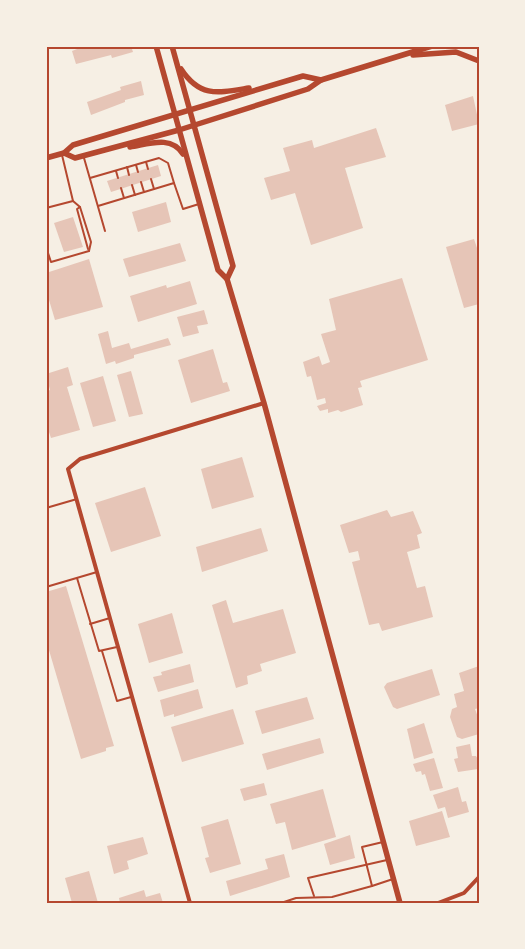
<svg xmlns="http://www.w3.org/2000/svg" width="525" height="949" font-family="Overpass,sans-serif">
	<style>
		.building { fill: #e6c5b7 }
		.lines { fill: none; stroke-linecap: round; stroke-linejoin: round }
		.service { stroke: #b5482f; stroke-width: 2 }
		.minor { stroke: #b5482f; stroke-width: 4 }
		.secondary { stroke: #b5482f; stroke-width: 5.5 }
		.neatline { fill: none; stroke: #b5482f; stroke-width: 2 }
	</style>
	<rect width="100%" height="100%" fill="#f6efe4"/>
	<g class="building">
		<polygon points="85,46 91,48 131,46 133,52 112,58 111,55 76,64 72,51"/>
		<polygon points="141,81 144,95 125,100 125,102 91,115 87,102 121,90 120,87"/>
		<polygon points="473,96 479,124 452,131 445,105"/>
		<polygon points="376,128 386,157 345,168 363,228 311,245 295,193 271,200 264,178 290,171 283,148 312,140 314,148"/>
		<polygon points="158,165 161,176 111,192 107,181"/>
		<polygon points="166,202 171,222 138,232 132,212"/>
		<polygon points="73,217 83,247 64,252 54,223"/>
		<polygon points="474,239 479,254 479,304 464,308 446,247"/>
		<polygon points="180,243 186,261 129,277 123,259"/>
		<polygon points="89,259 103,307 55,320 46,290 46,273"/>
		<polygon points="402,278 428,360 360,381 362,387 358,388 363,405 341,412 338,410 328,413 328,409 320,411 317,406 326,403 325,398 317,400 311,376 307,377 303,362 319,356 322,365 330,362 321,334 336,330 329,299"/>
		<polygon points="190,281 197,304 138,322 130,296 166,285 167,288"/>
		<polygon points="204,310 208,324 197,326 199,333 183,337 177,317"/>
		<polygon points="108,331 112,348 129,343 131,349 168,338 171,345 134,355 134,358 116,364 115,361 106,364 98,334"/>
		<polygon points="213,349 223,383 227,382 230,391 191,403 178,360"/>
		<polygon points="68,367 73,385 67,387 80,430 51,438 46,423 46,392 50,390 46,374"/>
		<polygon points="131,371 143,414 129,417 117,375"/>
		<polygon points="103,376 116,421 93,427 80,383"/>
		<polygon points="242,457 254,497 212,509 201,469"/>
		<polygon points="145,487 161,536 111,552 95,503"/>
		<polygon points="387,510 391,517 413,511 422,533 417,535 420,548 407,552 417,588 425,586 433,617 382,631 379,623 369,625 352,562 360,560 358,551 349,553 340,525"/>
		<polygon points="261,528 268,551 202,572 196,547"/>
		<polygon points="66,586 114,746 106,748 106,751 81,759 46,640 46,592"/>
		<polygon points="226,600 233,623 283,609 296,653 260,664 262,671 247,676 248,684 236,688 212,605"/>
		<polygon points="172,613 183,653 149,663 138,624"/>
		<polygon points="190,664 194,682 158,692 153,677 162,675 161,672"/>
		<polygon points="479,666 479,708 475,709 479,720 479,734 462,739 457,737 450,717 452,709 457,707 454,694 464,691 459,673"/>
		<polygon points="432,669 440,695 397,709 393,707 384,687 387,683"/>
		<polygon points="198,689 203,708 174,717 174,714 164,717 160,700"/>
		<polygon points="307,697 314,719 262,734 255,711"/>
		<polygon points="233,709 244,744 182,762 171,727"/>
		<polygon points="424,723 433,753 414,759 407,729"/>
		<polygon points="320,738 324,753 267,770 262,754"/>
		<polygon points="470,744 472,756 476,756 479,761 478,769 458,772 454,759 458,758 456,747"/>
		<polygon points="434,758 443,788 430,791 425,774 422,775 421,771 416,772 413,764"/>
		<polygon points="264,783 267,795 244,801 240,789"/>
		<polygon points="458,787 462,802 466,801 469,812 448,818 445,807 438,809 433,795"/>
		<polygon points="323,789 336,837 292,850 285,822 276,824 270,804"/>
		<polygon points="442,811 450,837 416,846 409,821"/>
		<polygon points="228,819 241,864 210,873 205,858 209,857 201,827"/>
		<polygon points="350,835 355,858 330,865 324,844"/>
		<polygon points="143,837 148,854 127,861 129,869 114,874 107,846"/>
		<polygon points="284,854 290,877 230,896 226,881 268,869 265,859"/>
		<polygon points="89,871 98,903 72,903 65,878"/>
		<polygon points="144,890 146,897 160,893 163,903 120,903 119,898"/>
	</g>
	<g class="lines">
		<g class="service">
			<polyline points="62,155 73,201 80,207 91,242 89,251"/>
			<polyline points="84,158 105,231"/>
			<polyline points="146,162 148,169"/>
			<polyline points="136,165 138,172"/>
			<polyline points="127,167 129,175"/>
			<polyline points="116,171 118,178"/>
			<polyline points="90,178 159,158 168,163 174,183"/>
			<polyline points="151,179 154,189"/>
			<polyline points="141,182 144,192"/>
			<polyline points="132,185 135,195"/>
			<polyline points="121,188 124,198"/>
			<polyline points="98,206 174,183 183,209 199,204"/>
			<polyline points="80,207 77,209 88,249"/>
			<polyline points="46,208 73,201"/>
			<polyline points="46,247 51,262 89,251"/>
			<polyline points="46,508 77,499"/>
			<polyline points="77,578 99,651 117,647"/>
			<polyline points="46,587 97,572"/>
			<polyline points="90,624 110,618"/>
			<polyline points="102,651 117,701 131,697"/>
			<polyline points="383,842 362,847 372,886 393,879"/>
			<polyline points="314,896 308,878 387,860"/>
			<polyline points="281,903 296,898 332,897 372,886"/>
		</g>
		<g class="minor">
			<polyline points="190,903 68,469 80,459 264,403"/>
			<polyline points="438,903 464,893 479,877"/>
		</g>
		<g class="secondary">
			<polyline points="156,46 218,270 227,279 264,403 400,903"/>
			<polyline points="172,46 233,266 227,279"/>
			<polyline points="413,55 456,52 479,61"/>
			<path d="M181,69C200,98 218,93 249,88"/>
			<path d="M130,147C149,144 171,135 183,154"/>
			<polyline points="64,153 75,158 179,130 308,89 321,80 432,46"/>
			<polyline points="46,158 64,153 73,145 303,76 321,80"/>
		</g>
	</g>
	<rect width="525" height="949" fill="none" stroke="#f6efe4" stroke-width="95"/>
	<rect x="48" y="48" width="430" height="854" class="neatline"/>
</svg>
